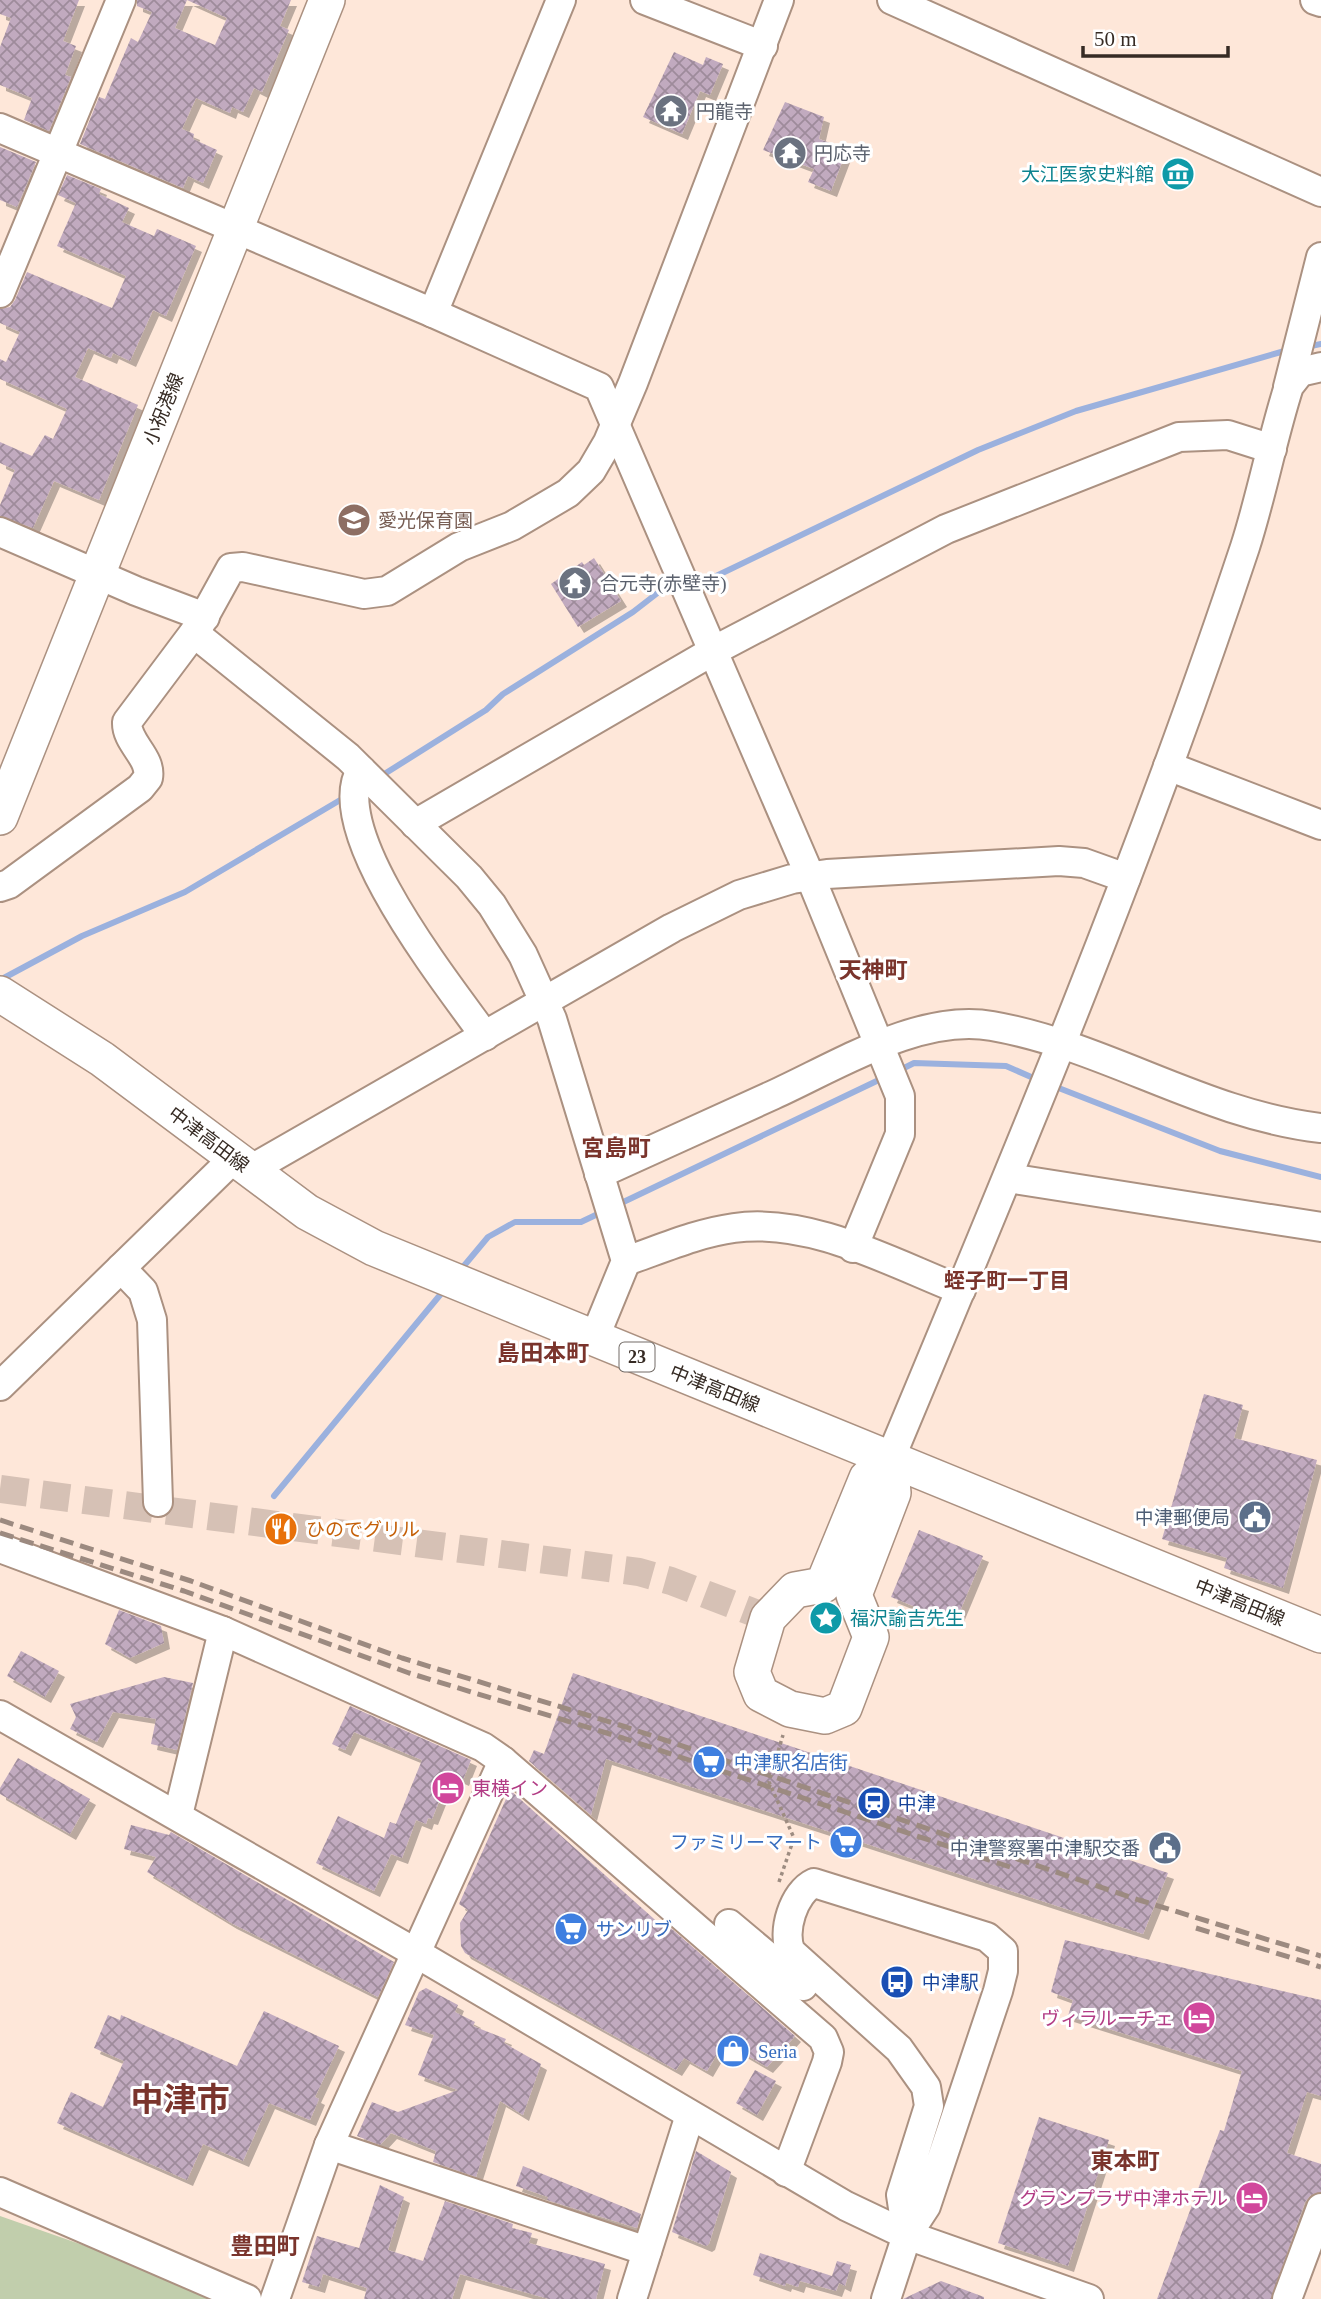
<svg xmlns="http://www.w3.org/2000/svg" width="1321" height="2299" font-family="'Times New Roman','Noto Sans JP',serif">
	<style>
		.park { fill: #c1ceac }
		.lines { fill: none; stroke-linecap: round; stroke-linejoin: round }
		.stream { stroke: #9bb1de; stroke-width: 6 }
		.building { fill: url(#building-cross-hatch); filter: url(#shadow) }
		.minor-tunnel { stroke: #d6c1b5; stroke-width: 28; stroke-dasharray: 28 14; stroke-linecap: butt }
		.minor-casing { stroke: #ab9181; stroke-width: 32 }
		.major-casing { stroke: #ab9181; stroke-width: 38 }
		.path { stroke: #9d8c81; stroke-width: 3.5; stroke-dasharray: 3.5 3.5; stroke-linecap: butt }
		.minor { stroke: #fff; stroke-width: 28 }
		.major { stroke: #fff; stroke-width: 35 }
		.rail { stroke: #9c8a80; stroke-width: 5; stroke-dasharray: 14 7; stroke-linecap: butt }
		.labels { text-anchor: middle; stroke-width: 6; stroke-linejoin: round; paint-order: stroke }
		.shield { fill: #fff; stroke: #726b66; stroke-width: 2 }
		.shield-label { font-size: 18px; font-weight: bold; fill: #362b24 }
		.worship-label { font-size: 19px; fill: #5b616d; stroke: #fff; text-anchor: start }
		.culture-label { font-size: 19px; fill: #0d838f; stroke: #fff; text-anchor: end }
		.street-label { font-size: 19px; fill: #362b24; stroke: #fff }
		.education-label { font-size: 19px; fill: #785e54; stroke: #fff; text-anchor: start }
		.service-label { font-size: 19px; fill: #4e5e75; stroke: #fff; text-anchor: end }
		.food-label { font-size: 19px; fill: #c56008; stroke: #fff; text-anchor: start }
		.shop-label { font-size: 19px; fill: #366cbe; stroke: #fff; text-anchor: start }
		.hotel-label { font-size: 19px; fill: #b23c85; stroke: #fff; text-anchor: end }
		.transit-label { font-size: 19px; fill: #164399; stroke: #fff; text-anchor: start }
		.neighbourhood-label { font-size: 21px; font-weight: bold; fill: #7a342c; stroke: #fff }
		.quarter-label { font-size: 23px; font-weight: bold; fill: #7a342c; stroke: #fff }
		.town-label { font-size: 33px; font-weight: bold; fill: #7a342c; stroke: #fff }
	</style>
	<defs>
		<pattern id="building-cross-hatch" width="8" height="8" patternUnits="userSpaceOnUse" patternTransform="scale(1.75)"><rect width="8" height="8" fill="#c1aabf"/><path d="M0 0l8 8M0 8l8-8" fill="none" stroke="#9e8b9b"/></pattern>
		<filter id="shadow"><feDropShadow dx="6" dy="6" stdDeviation="0" flood-color="#0004"/></filter>
	</defs>
	<rect width="100%" height="100%" fill="#fee7d9"/>
	<polygon class="park" points="0,2216 237,2299 0,2299"/>
	<g class="lines">
		<g class="stream">
			<polyline points="1306,347 1321,344"/>
			<polyline points="690,583 712,578 978,450 1076,411 1288,350"/>
			<polyline points="378,778 486,710 503,694 633,612 664,588 676,586"/>
			<polyline points="0,980 82,936 185,892 347,796"/>
			<polyline points="896,1072 914,1063 1006,1066 1038,1080"/>
			<polyline points="1051,1085 1220,1151 1321,1177"/>
			<polyline points="615,1206 883,1078"/>
			<polyline points="463,1267 488,1237 515,1222 581,1222 602,1212"/>
			<polyline points="274,1496 440,1295"/>
		</g>
	</g>
	<g class="building">
		<polygon points="0,0 79,0 63,41 76,46 65,75 71,77 49,131 24,120 32,98 0,85 0,47 11,18 0,14"/>
		<polygon points="137,0 187,0 175,28 215,45 227,18 187,0 291,0 280,26 289,30 262,92 254,88 243,112 232,107 230,113 196,98 182,129 194,134 193,139 217,150 203,183 188,176 183,188 80,144 99,97 105,99 131,38 138,42 152,12 137,6"/>
		<polygon points="674,52 703,65 706,57 723,64 710,95 700,91 682,134 643,117"/>
		<polygon points="785,102 824,117 819,139 847,149 831,191 808,182 814,169 763,150"/>
		<polygon points="0,147 36,162 17,207 0,200"/>
		<polygon points="67,175 101,189 99,194 129,208 122,222 154,236 157,229 196,246 166,316 153,310 130,361 113,353 111,358 88,348 75,377 138,405 99,500 54,481 33,528 0,516 0,505 15,470 0,463 0,442 32,456 45,435 53,439 67,409 0,379 0,359 6,362 20,332 0,323 0,309 10,307 15,300 27,272 112,308 126,276 57,246 76,203 58,195"/>
		<polygon points="594,558 621,601 578,627 551,584 582,562 584,565"/>
		<polygon points="1204,1394 1243,1405 1234,1438 1317,1460 1283,1588 1224,1568 1227,1558 1162,1539"/>
		<polygon points="919,1530 983,1556 955,1623 891,1597"/>
		<polygon points="119,1610 161,1626 164,1643 130,1658 105,1644"/>
		<polygon points="21,1651 59,1671 45,1697 7,1676"/>
		<polygon points="573,1673 1168,1873 1143,1934 606,1759 591,1815 529,1761 534,1750 544,1754"/>
		<polygon points="164,1677 193,1683 177,1750 151,1744 156,1719 113,1712 97,1742 70,1729 76,1717 70,1704"/>
		<polygon points="350,1706 471,1760 463,1780 450,1774 432,1819 428,1818 426,1824 416,1820 402,1858 391,1854 374,1891 316,1863 338,1816 384,1838 390,1822 396,1824 422,1760 354,1732 345,1750 332,1744"/>
		<polygon points="18,1758 90,1799 70,1834 0,1794 0,1788"/>
		<polygon points="510,1790 663,1927 665,1923 795,2036 767,2067 724,2042 707,2071 684,2058 676,2070 465,1953 461,1946 460,1923 468,1910 459,1904"/>
		<polygon points="131,1825 169,1835 171,1832 394,1962 378,1997 231,1923 147,1872 156,1857 124,1849"/>
		<polygon points="1065,1940 1321,2000 1321,2096 1307,2092 1287,2153 1321,2164 1321,2192 1311,2195 1305,2202 1271,2299 1157,2299 1220,2130 1224,2131 1242,2071 1068,2016 1073,2000 1051,1992"/>
		<polygon points="426,1988 458,2005 455,2012 475,2022 473,2026 506,2039 504,2043 541,2064 523,2115 500,2101 476,2177 433,2162 436,2151 391,2133 380,2145 357,2136 372,2102 398,2112 458,2090 418,2075 434,2035 405,2025 419,1992"/>
		<polygon points="264,2011 339,2046 315,2097 319,2099 310,2120 269,2103 243,2161 203,2144 187,2180 57,2123 71,2092 103,2107 124,2061 94,2048 108,2015 120,2020 121,2015 237,2066"/>
		<polygon points="755,2070 776,2081 757,2115 736,2103"/>
		<polygon points="1039,2117 1109,2140 1068,2266 998,2243"/>
		<polygon points="696,2151 731,2172 709,2244 706,2246 672,2232"/>
		<polygon points="523,2166 641,2214 637,2228 547,2200 548,2197 516,2186"/>
		<polygon points="380,2185 404,2197 388,2250 423,2261 445,2201 513,2224 512,2228 532,2233 529,2243 605,2264 596,2299 549,2299 460,2274 452,2299 364,2299 367,2288 323,2274 319,2287 302,2282 317,2236 359,2248"/>
		<polygon points="760,2253 832,2276 837,2261 851,2265 845,2286 839,2283 836,2291 800,2281 798,2287 786,2283 785,2286 753,2275"/>
		<polygon points="941,2281 984,2297 984,2299 903,2299"/>
	</g>
	<g class="lines">
		<polyline class="minor-tunnel" points="0,1489 639,1572 671,1581 768,1618"/>
		<defs>
			<g id="minor">
				<polyline points="645,0 763,46"/>
				<polyline points="892,0 1321,192"/>
				<polyline points="1315,0 1321,2"/>
				<polyline points="0,128 433,313 599,387 810,876 900,1096 900,1134 853,1248"/>
				<polyline points="0,293 121,0"/>
				<polyline points="433,313 561,0"/>
				<polyline points="1288,387 1321,257"/>
				<polyline points="0,532 136,591 205,617"/>
				<polyline points="194,633 348,757 469,877 492,905 523,955 552,1019 626,1261 594,1339"/>
				<polyline points="1168,766 1321,825"/>
				<path d="M361,770C324,830 450,987 485,1036"/>
				<polyline points="415,824 713,651 946,529 1179,437 1228,435 1272,449"/>
				<path d="M0,887L9,884L140,788L148,778C152,757 126,743 127,722L199,626L231,568L243,567L364,594L387,591L459,547L512,526L568,493L591,471L608,442L633,383L779,0"/>
				<polyline points="250,1170 672,928 739,895 792,879 827,874 1059,861 1084,863 1126,878"/>
				<path d="M599,1174C657,1148 715,1121 773,1095C837,1066 920,1013 992,1026C1106,1046 1205,1115 1321,1128"/>
				<polyline points="1008,1178 1321,1227"/>
				<path d="M626,1261C661,1249 697,1233 734,1228C810,1217 892,1263 961,1290"/>
				<polyline points="121,1268 143,1291 152,1320 158,1502"/>
				<polyline points="0,1386 234,1158"/>
				<path d="M890,1459C1016,1158 1142,857 1245,547C1262,494 1272,439 1289,386L1300,372L1321,367"/>
				<polyline points="0,1548 223,1631 483,1747 503,1761 823,2038 829,2052 827,2062 786,2172"/>
				<polyline points="0,1715 416,1953 846,2206 907,2235 1089,2299"/>
				<polyline points="178,1815 223,1631"/>
				<path d="M814,1883L987,1937L1003,1951V1971L998,1991L926,2206L907,2235L901,2195L929,2106L926,2087L899,2049L791,1952C781,1932 794,1892 814,1883Z"/>
				<polyline points="729,1924 803,1986"/>
				<polyline points="329,2145 647,2251"/>
				<polyline points="0,2192 247,2299"/>
				<polyline points="275,2299 329,2145 503,1761"/>
				<polyline points="632,2299 690,2115"/>
				<polyline points="886,2299 907,2235"/>
				<polyline points="1287,2299 1321,2208"/>
			</g>
			<g id="major">
				<polyline points="0,817 327,0"/>
				<polyline points="0,994 102,1059 307,1212 374,1248 1321,1635"/>
				<polygon points="890,1459 893,1493 854,1595 871,1637 844,1708 825,1716 790,1709 761,1694 752,1672 768,1618 795,1590 823,1585 867,1478"/>
			</g>
		</defs>
		<use href="#minor" class="minor-casing"/>
		<use href="#major" class="major-casing"/>
		<polyline class="path" points="779,1882 794,1838 769,1782 783,1735"/>
		<use href="#minor" class="minor"/>
		<use href="#major" class="major"/>
		<g class="rail">
			<polyline points="0,1520 191,1581 402,1658 626,1727 1139,1900 1321,1956"/>
			<polyline points="0,1533 184,1591 409,1673 623,1738 1010,1867"/>
			<polyline points="1196,1928 1321,1967"/>
		</g>
	</g>
	<defs>
		<symbol id="temple-disc" viewBox="-11 -11 22 22"><circle r="9.5" fill="#6b7280" stroke="#fff"/><path d="M0-6L5-2H3V0L6.5 2.5H4V6H1.5V3h-3V6H-4V2.5H-6.5L-3 0V-2H-5Z" fill="#fff"/></symbol>
		<symbol id="museum-disc" viewBox="-11 -11 22 22"><circle r="9.5" fill="#0f9aa8" stroke="#fff"/><path d="M0-6L6-3V-2H-6V-3ZM-5-1h2V3h-2ZM-1-1h2V3h-2ZM3-1h2V3H3ZM-6 4H6V6H-6Z" fill="#fff"/></symbol>
		<symbol id="school-disc" viewBox="-11 -11 22 22"><circle r="9.5" fill="#8d6e63" stroke="#fff"/><path d="M0-5L7-2L0 1L-7-2ZM-4 1L0 2.5L4 1V4Q0 6-4 4Z" fill="#fff"/></symbol>
		<symbol id="civic-disc" viewBox="-11 -11 22 22"><circle r="9.5" fill="#5c6f8a" stroke="#fff"/><path d="M-.6-6.5H3V-4.5H.6V-3L4-1V1h2V6H-6V1h2V-1L-.6-3ZM-1.2 2.5V6h2.4V2.5Z" fill="#fff"/></symbol>
		<symbol id="restaurant-disc" viewBox="-11 -11 22 22"><circle r="9.5" fill="#e8710a" stroke="#fff"/><path d="M-5-6h1v4h1v-4h1v4h1v-4h1v5L-1.5 .5V6h-2V.5L-5-1ZM5-6V6H3V1.5H1.5Q1.5-4 5-6Z" fill="#fff"/></symbol>
		<symbol id="sight-disc" viewBox="-11 -11 22 22"><circle r="9.5" fill="#0f9aa8" stroke="#fff"/><path d="M0-6L1.8-2.2L6-1.7L2.9 1.2L3.7 5.4L0 3.3L-3.7 5.4L-2.9 1.2L-6-1.7L-1.8-2.2Z" fill="#fff"/></symbol>
		<symbol id="supermarket-disc" viewBox="-11 -11 22 22"><circle r="9.5" fill="#3f7fe0" stroke="#fff"/><path d="M-6-5.5h2.5l.6 2H6L4.5 2H-2.5L-4.4-4H-6ZM-1.5 3.2a1.3 1.3 0 1 0 .1 0ZM3 3.2a1.3 1.3 0 1 0 .1 0Z" fill="#fff"/></symbol>
		<symbol id="hotel-disc" viewBox="-11 -11 22 22"><circle r="9.5" fill="#d1479c" stroke="#fff"/><path d="M-6-4.5h1.5V1H6V5H4.5V3h-9V5H-6ZM-4 0a1.8 1.8 0 1 1 3.6 0ZM.5 0V-2.5h3Q6-2.5 6 0Z" fill="#fff"/></symbol>
		<symbol id="station-disc" viewBox="-11 -11 22 22"><circle r="9.5" fill="#1a4fb4" stroke="#fff"/><path d="M-3-6H3Q5-6 5-4V2Q5 4 3 4L4.5 6H3L1.5 4h-3L-3 6H-4.5L-3 4Q-5 4-5 2V-4Q-5-6-3-6ZM-3.5-4v3h7v-3ZM-3.5 1v1.5H-2V1ZM2 1v1.5H3.5V1Z" fill="#fff"/></symbol>
		<symbol id="bus-disc" viewBox="-11 -11 22 22"><circle r="9.5" fill="#1a4fb4" stroke="#fff"/><path d="M-5-6H5V4H4V6H2V4H-2V6H-4V4H-5ZM-3.5-4V0h7V-4ZM-3.5 1.2v1.5H-2V1.2ZM2 1.2v1.5H3.5V1.2Z" fill="#fff"/></symbol>
		<symbol id="shop-disc" viewBox="-11 -11 22 22"><circle r="9.5" fill="#3f7fe0" stroke="#fff"/><path d="M-5-2.5h2.3a2.7 3.5 0 0 1 5.4 0H5L5.5 6h-11ZM-1.5-2.5h3a1.5 2.3 0 0 0-3 0Z" fill="#fff"/></symbol>
	</defs>
	<g fill-rule="evenodd">
		<use href="#temple-disc" x="652" y="92" width="38" height="38"/>
		<use href="#temple-disc" x="771" y="134" width="38" height="38"/>
		<use href="#museum-disc" x="1159" y="155" width="38" height="38"/>
		<use href="#school-disc" x="335" y="501" width="38" height="38"/>
		<use href="#temple-disc" x="556" y="564" width="38" height="38"/>
		<use href="#civic-disc" x="1236" y="1498" width="38" height="38"/>
		<use href="#restaurant-disc" x="262" y="1510" width="38" height="38"/>
		<use href="#sight-disc" x="807" y="1599" width="38" height="38"/>
		<use href="#supermarket-disc" x="690" y="1743" width="38" height="38"/>
		<use href="#hotel-disc" x="429" y="1769" width="38" height="38"/>
		<use href="#station-disc" x="855" y="1784" width="38" height="38"/>
		<use href="#supermarket-disc" x="827" y="1823" width="38" height="38"/>
		<use href="#civic-disc" x="1146" y="1829" width="38" height="38"/>
		<use href="#supermarket-disc" x="552" y="1910" width="38" height="38"/>
		<use href="#bus-disc" x="878" y="1963" width="38" height="38"/>
		<use href="#hotel-disc" x="1180" y="1999" width="38" height="38"/>
		<use href="#shop-disc" x="714" y="2032" width="38" height="38"/>
		<use href="#hotel-disc" x="1233" y="2179" width="38" height="38"/>
	</g>
	<g class="labels">
		<rect class="shield" x="619.5" y="1342.5" width="35" height="29" rx="5"/>
		<g class="shield-label">
			<text x="637" y="1363">23</text>
		</g>
		<g class="worship-label">
			<text x="696" y="118">円龍寺</text>
			<text x="814" y="160">円応寺</text>
			<text x="600" y="590">合元寺(赤壁寺)</text>
		</g>
		<g class="culture-label">
			<text x="1154" y="181">大江医家史料館</text>
			<text x="850" y="1625" text-anchor="start">福沢諭吉先生</text>
		</g>
		<g class="street-label">
			<text transform="translate(163 409) rotate(-68)" y="7">小祝港線</text>
			<text transform="translate(209 1139) rotate(37)" y="7">中津高田線</text>
			<text transform="translate(715 1388) rotate(22)" y="7">中津高田線</text>
			<text transform="translate(1240 1602) rotate(22)" y="7">中津高田線</text>
		</g>
		<g class="education-label">
			<text x="378" y="527">愛光保育園</text>
		</g>
		<g class="service-label">
			<text x="1230" y="1524">中津郵便局</text>
			<text x="1140" y="1855">中津警察署中津駅交番</text>
		</g>
		<g class="food-label">
			<text x="306" y="1536">ひのでグリル</text>
		</g>
		<g class="shop-label">
			<text x="734" y="1769">中津駅名店街</text>
			<text x="822" y="1849" text-anchor="end">ファミリーマート</text>
			<text x="596" y="1936">サンリブ</text>
			<text x="758" y="2058">Seria</text>
		</g>
		<g class="hotel-label">
			<text x="472" y="1795" text-anchor="start">東横イン</text>
			<text x="1174" y="2025">ヴィラルーチェ</text>
			<text x="1228" y="2205">グランプラザ中津ホテル</text>
		</g>
		<g class="transit-label">
			<text x="898" y="1810">中津</text>
			<text x="922" y="1989">中津駅</text>
		</g>
		<g class="neighbourhood-label">
			<text x="1007" y="1288">蛭子町一丁目</text>
		</g>
		<g class="quarter-label">
			<text x="873" y="978">天神町</text>
			<text x="616" y="1156">宮島町</text>
			<text x="543" y="1361">島田本町</text>
			<text x="1125" y="2169">東本町</text>
			<text x="265" y="2254">豊田町</text>
		</g>
		<g class="town-label">
			<text x="180" y="2111">中津市</text>
		</g>
	</g>
	<path d="M1083 46v10h145v-10" fill="none" stroke="#362b24" stroke-width="3.5"/>
	<text x="1094" y="46" font-size="21" fill="#362b24" stroke="#ffffff" stroke-width="5" paint-order="stroke">50 m</text>
</svg>
